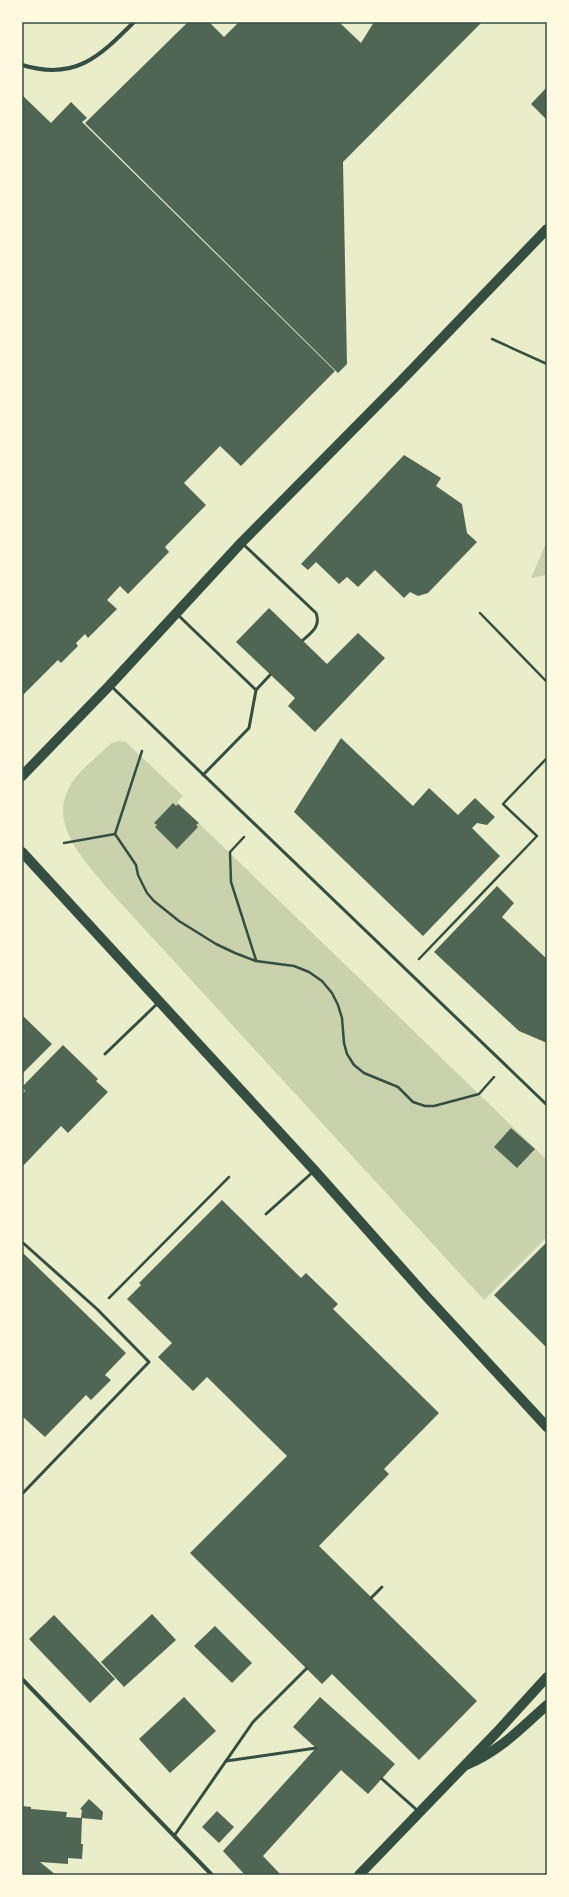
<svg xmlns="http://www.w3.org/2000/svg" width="569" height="1897" font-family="Barlow,sans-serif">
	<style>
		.green { fill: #cad2ad }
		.building { fill: #4f6655 }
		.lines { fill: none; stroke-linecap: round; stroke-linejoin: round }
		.path { stroke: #344e41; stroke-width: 2.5 }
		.service { stroke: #344e41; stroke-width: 3 }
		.minor { stroke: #344e41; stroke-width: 4 }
		.primary { stroke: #344e41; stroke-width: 10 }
		.neatline { fill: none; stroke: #344e41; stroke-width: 1.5 }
	</style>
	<rect width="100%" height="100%" fill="#e9edc9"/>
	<g class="green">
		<polygon points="547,541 547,575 531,578"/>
		<path d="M119,741L126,742L131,747L183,796L177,802L547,1160V1237L484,1300L106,887C81,856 43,819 76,777C85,766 97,757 107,747L112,743Z"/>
	</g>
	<g class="building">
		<polygon points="188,22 209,22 224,37 239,22 339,22 361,43 374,22 482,22 343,162 347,364 338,373 85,123"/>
		<polygon points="547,87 547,120 531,104"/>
		<polygon points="22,95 51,123 71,102 87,118 82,122 335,371 241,466 220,446 184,483 206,505 165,547 169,552 128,594 120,586 107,600 117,609 88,638 85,634 76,643 78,646 61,663 58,660 23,695"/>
		<polygon points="404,455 441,478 436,486 462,504 467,533 477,542 428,593 418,596 410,592 404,598 375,570 358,587 347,577 339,584 316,562 308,570 301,564"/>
		<polygon points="269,608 327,664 358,633 385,658 315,732 288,706 295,698 236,642"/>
		<polygon points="341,738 413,806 429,788 458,815 475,798 495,817 487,825 477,823 472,828 500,856 423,936 294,812"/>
		<polygon points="173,803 176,806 178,804 199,823 196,825 198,827 177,849 155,827 157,825 154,823"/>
		<polygon points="497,886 514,903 502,917 547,959 547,1043 519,1031 434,952"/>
		<polygon points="22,1015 52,1044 22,1074"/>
		<polygon points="63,1045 98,1079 96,1081 108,1092 68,1133 61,1126 22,1167 22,1094 25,1091 22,1087"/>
		<polygon points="511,1128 535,1149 517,1168 494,1147"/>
		<polygon points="222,1200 301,1278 306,1273 338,1304 333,1309 439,1413 384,1469 389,1474 319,1546 477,1701 419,1760 332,1674 322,1684 190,1553 287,1456 207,1377 193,1391 158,1357 172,1343 127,1299 141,1285 139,1283"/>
		<polygon points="547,1242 547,1348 494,1295"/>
		<polygon points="22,1252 126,1353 105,1375 111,1380 91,1400 86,1395 45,1437 22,1416"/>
		<polygon points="152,1614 176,1640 124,1687 101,1662"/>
		<polygon points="54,1615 115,1679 90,1703 29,1639"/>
		<polygon points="215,1626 252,1663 232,1683 194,1646"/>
		<polygon points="184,1697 216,1731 170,1773 139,1739"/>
		<polygon points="320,1697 395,1764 368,1794 341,1770 263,1856 281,1875 245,1875 223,1851 316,1748 293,1727"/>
		<polygon points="89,1799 103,1812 102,1820 82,1818 81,1844 83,1844 82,1859 68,1858 68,1864 40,1862 56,1875 22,1875 22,1806 31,1807 31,1809 67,1812 66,1817 81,1818 82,1810 80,1809"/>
		<polygon points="217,1811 234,1827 219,1843 202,1827"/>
	</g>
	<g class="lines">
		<g class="path">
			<polyline points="492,339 547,364"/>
			<polyline points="480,613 547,682"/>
			<polyline points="142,751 115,834 136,865 138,875 147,893 154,901 179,921 216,944 235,953 256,961 294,966 309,972 322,981 332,993 338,1005 342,1018 344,1043 347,1054 354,1065 364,1073 398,1087 413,1102 425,1106 434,1106 479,1094 494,1077"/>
			<polyline points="244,837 230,852 231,882 256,960"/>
			<polyline points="64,843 115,834"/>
			<polyline points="419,959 537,836 503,804 547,758"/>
			<polyline points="109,1298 229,1177"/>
		</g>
		<g class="service">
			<path d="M243,544L316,613C321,626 312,632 303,640"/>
			<polyline points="178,615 256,690 270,675"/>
			<polyline points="111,686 547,1105"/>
			<polyline points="203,775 249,728 256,690"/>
			<polyline points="105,1054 158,1003"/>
			<polyline points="266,1214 314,1171"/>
			<polyline points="22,1242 97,1309 149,1362 22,1494"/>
			<polyline points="371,1598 382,1587"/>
			<polyline points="226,1761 316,1748"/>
			<polyline points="382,1779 418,1811"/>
			<polyline points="174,1836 253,1722 307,1668"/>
		</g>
		<g class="minor">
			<path d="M22,65C75,81 99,57 134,22"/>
			<polyline points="22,1679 212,1875"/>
		</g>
		<g class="primary">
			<polyline points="22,776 110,685 241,543 401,381 547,229"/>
			<polyline points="22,852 315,1171 427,1297 547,1427"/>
			<path d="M466,1765C499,1752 521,1728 547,1705"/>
			<polyline points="359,1875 497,1732 547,1677"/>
		</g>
	</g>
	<rect width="569" height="1897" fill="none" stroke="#fefae0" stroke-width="46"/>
	<rect x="23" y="23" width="523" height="1851" class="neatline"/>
</svg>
